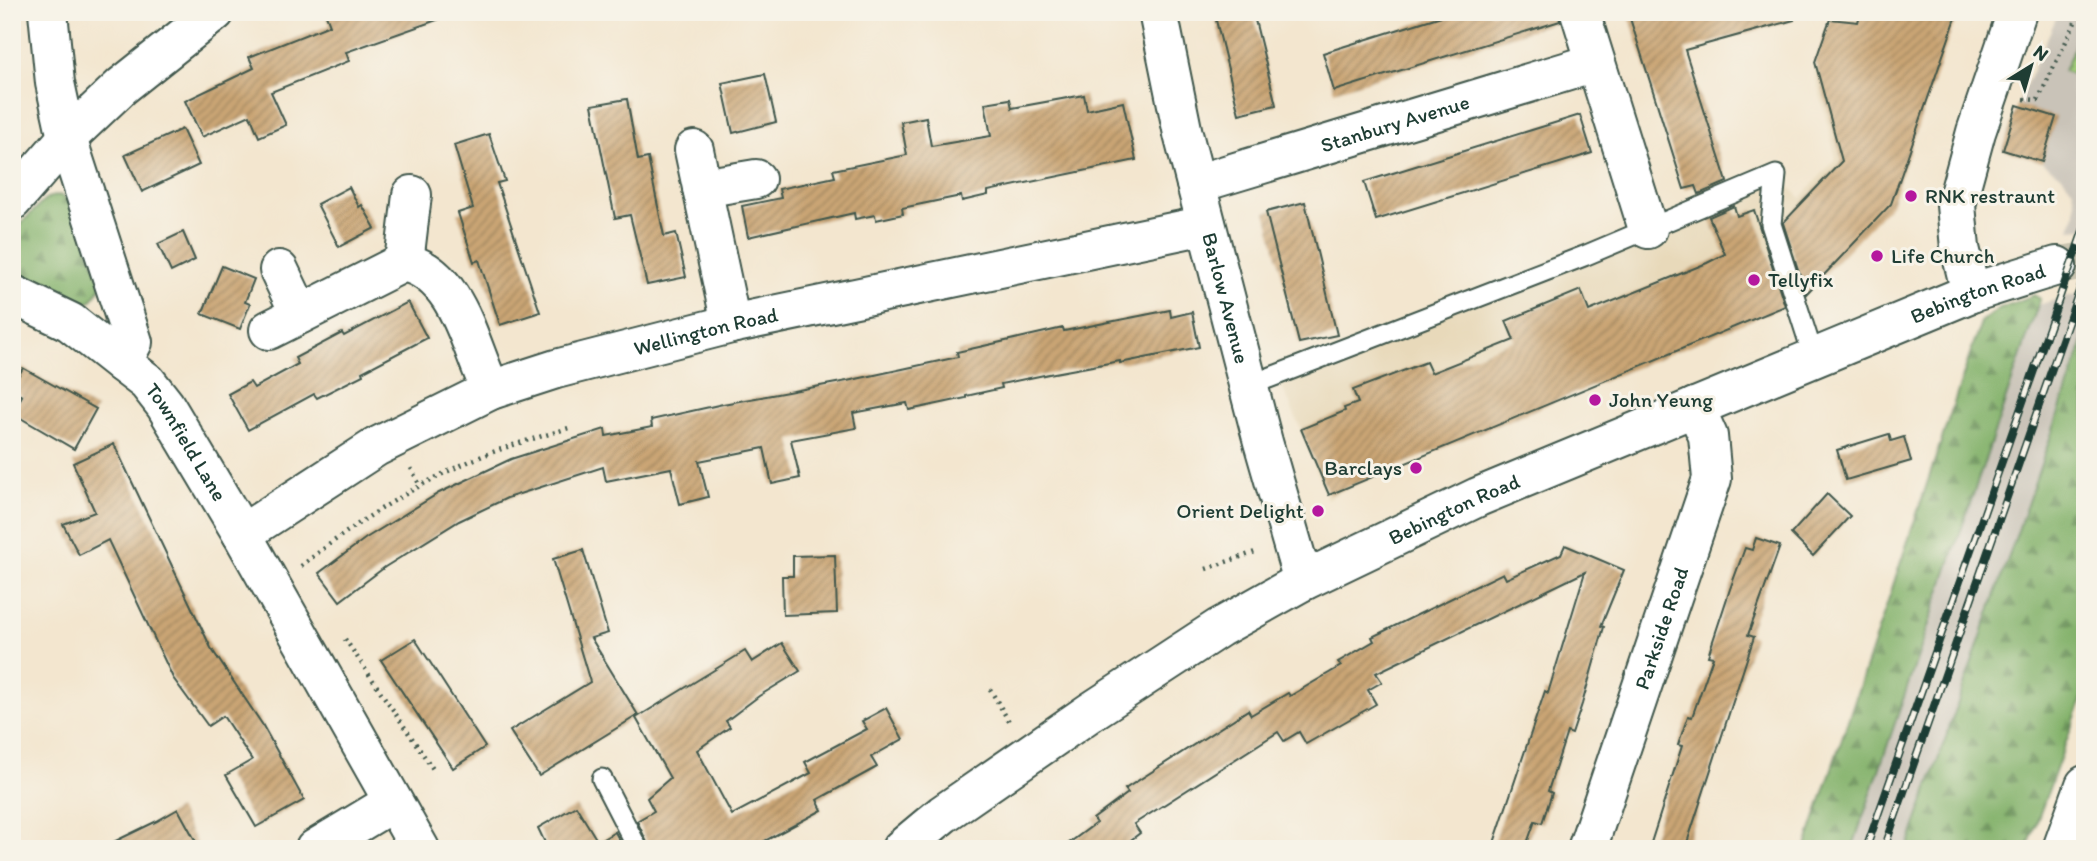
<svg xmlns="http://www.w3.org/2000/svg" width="2097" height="861" font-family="Itim,sans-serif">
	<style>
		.built { fill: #e8d9ba }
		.industrial { fill: #c9c3b8 }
		.grass { fill: url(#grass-dots); stroke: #628658; stroke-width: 2 }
		.forest { fill: url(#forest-firs); stroke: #527850; stroke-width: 2 }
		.building { fill: url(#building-hatch) }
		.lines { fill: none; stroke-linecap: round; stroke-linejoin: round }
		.secondary-tunnel { stroke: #c9c4b0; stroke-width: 38; stroke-dasharray: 38 19; stroke-linecap: butt }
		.service-casing { stroke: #3f564b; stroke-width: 23 }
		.minor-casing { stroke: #3f564b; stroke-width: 42 }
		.secondary-casing { stroke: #3f564b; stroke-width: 42 }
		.path { stroke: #3f564b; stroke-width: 4.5; stroke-dasharray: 2 5; stroke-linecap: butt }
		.service { stroke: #fff; stroke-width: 19 }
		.minor { stroke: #fff; stroke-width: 38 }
		.secondary { stroke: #fff; stroke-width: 38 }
		.rail-casing { stroke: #1f3d34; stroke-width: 8 }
		.rail { stroke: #f7f3e8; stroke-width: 5; stroke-dasharray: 16; stroke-linecap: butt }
		.poi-dot { fill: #b5179e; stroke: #f7f3e8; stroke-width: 2.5 }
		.labels { text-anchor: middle; stroke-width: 6; stroke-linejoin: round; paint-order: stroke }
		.street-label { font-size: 21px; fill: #1f3d34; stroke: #f7f3e8 }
		.poi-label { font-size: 21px; fill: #1f3d34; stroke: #f7f3e8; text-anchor: start }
	</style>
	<defs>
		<pattern id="grass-dots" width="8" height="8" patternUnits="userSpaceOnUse" patternTransform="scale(1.75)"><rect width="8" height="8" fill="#a6d07c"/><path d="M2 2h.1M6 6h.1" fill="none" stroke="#87aa66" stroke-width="1.8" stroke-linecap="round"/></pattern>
		<pattern id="forest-firs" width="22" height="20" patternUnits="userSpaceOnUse" patternTransform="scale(1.75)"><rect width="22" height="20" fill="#84b26c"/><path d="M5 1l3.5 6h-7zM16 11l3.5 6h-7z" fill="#6b925a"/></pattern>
		<pattern id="building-hatch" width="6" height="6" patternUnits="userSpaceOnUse" patternTransform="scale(1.75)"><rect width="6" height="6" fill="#caa575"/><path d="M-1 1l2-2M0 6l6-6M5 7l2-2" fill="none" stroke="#a38861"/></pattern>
	</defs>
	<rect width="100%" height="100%" fill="#f7f3e8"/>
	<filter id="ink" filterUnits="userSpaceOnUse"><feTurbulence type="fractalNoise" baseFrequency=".0143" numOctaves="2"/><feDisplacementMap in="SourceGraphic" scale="14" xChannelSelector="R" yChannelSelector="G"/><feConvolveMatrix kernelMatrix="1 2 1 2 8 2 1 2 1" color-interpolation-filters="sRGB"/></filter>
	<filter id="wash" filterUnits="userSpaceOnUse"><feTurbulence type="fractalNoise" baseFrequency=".00686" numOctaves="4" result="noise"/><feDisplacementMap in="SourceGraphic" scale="28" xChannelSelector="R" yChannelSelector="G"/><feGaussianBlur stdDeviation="1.57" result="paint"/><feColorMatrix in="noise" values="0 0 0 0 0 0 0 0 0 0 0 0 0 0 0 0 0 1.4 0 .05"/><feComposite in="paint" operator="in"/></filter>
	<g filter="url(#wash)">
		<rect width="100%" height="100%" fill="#f3e6cf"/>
		<polygon class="built" points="1835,12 1957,12 1891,203 1802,299 1358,483 1327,499 1301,429 1277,375 1776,175 1801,198 1836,158 1813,67 1830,19"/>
		<g class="industrial">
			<polygon points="2059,12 2085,12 2085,228 2070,229 2075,214 2075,201 2073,190 2061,175 2042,162 2003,150 2017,105"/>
			<polygon points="2085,291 2085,679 2022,849 1805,849 1981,322"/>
		</g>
		<polygon class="grass" points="2085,23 2085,78 2064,71"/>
		<g class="forest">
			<path d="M59,195L71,200L102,285C97,293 93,302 83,305C68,310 28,284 12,277V232L47,198Z"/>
			<polygon points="2034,295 2040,299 1852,849 1805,849 1981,322 1998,309"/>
			<polygon points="2085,338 2085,690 2027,849 1907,849"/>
		</g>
		<g id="blocks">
			<g class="building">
				<polygon points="325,12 448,12 448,16 346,52 349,61 271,92 286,125 259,137 250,115 202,137 185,101 254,68 249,57 330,25"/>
				<polygon points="1214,12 1253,12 1276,105 1239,114"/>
				<polygon points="1454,12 1559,12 1560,21 1334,91 1323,53"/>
				<polygon points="1628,12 1793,12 1794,20 1685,50 1727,182 1699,194 1696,186 1684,189"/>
				<polygon points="1861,12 1958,12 1891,204 1806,294 1783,223 1842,161 1815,62 1830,19 1858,22"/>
				<polygon points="765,74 776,122 733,133 722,83"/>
				<polygon points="1084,95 1087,110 1123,102 1136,160 988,191 988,195 962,201 961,196 902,208 903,214 876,220 875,215 855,219 854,213 748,237 742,206 781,198 779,189 835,177 833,170 907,155 901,122 926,117 931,146 991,136 985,103 1010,99 1012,108"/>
				<polygon points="627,99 638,160 648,158 664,236 676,233 686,277 647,285 630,215 615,218 592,105"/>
				<polygon points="2017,105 2056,117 2042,162 2003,150"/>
				<polygon points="1580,115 1592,153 1376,220 1364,182"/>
				<polygon points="182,129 199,165 142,192 125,155"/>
				<polygon points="489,134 505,181 497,183 540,312 500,325 479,260 474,262 458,213 473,208 454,145"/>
				<polygon points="349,187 359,207 362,205 375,228 339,247 317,204"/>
				<polygon points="1305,202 1337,335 1299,343 1266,212"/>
				<polygon points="1734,206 1737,216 1754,210 1785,306 1329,495 1301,429 1345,411 1344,408 1358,403 1353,390 1426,362 1431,373 1514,340 1506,321 1581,290 1589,311 1707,263 1725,254 1709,217"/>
				<polygon points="183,232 195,260 171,272 158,244"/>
				<polygon points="222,266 254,279 245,302 250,304 240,329 202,314"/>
				<polygon points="408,302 427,338 362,372 363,375 317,398 314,394 248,430 228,394 250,382 254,388 298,364 295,358 342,333 344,336"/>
				<polygon points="1170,310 1171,317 1192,312 1199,347 1120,363 1120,361 1049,374 1001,384 1002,388 966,396 966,398 909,410 907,403 853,413 856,428 791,440 800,478 772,484 764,448 699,461 708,497 680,504 671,468 606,481 603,467 507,498 459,521 385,567 340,601 319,573 366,538 439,493 511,459 605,429 606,436 652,427 651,420 723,404 847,381 958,357 957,352 1063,328 1064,331"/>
				<polygon points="23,368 96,409 74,449 12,413 22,396 12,391 12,386"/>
				<polygon points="1889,434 1891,441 1904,437 1911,461 1846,480 1837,450"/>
				<polygon points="114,444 211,648 262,724 304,800 256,827 226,775 252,760 223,716 208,726 173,678 108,540 79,555 63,524 95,512 73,463"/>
				<polygon points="1827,494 1850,516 1813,556 1791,534"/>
				<polygon points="1756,538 1780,546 1748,635 1754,637 1685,849 1649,849 1682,746 1678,745 1688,716 1692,717 1713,657 1708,656 1730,589 1745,548 1752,550"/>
				<polygon points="1565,545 1624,570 1601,626 1604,627 1582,704 1572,734 1567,732 1548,791 1552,793 1542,823 1535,821 1525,849 1492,849 1545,691 1548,693 1585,572 1376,673 1382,682 1368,690 1376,704 1306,744 1299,732 1284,741 1278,732 1134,824 1140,833 1119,849 1061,849 1096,823 1093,819 1128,793 1125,789 1248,710 1251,715 1288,693 1290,696 1341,666 1338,662 1374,641 1372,637 1503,573 1506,579 1561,554"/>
				<polygon points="583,550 608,633 591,638 638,715 539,776 510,731 590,682 553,559"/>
				<polygon points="835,555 837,613 783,615 782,576 793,576 793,556"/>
				<polygon points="415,639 485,747 453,768 381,660"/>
				<polygon points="782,643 800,671 759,696 726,721 730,727 697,750 732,815 811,773 805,762 867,729 862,721 886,708 903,739 871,757 877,767 817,800 822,810 750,849 650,849 637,821 654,811 647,798 670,778 636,718 745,651 752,662"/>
				<polygon points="576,806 598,842 615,832 624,849 548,849 538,828"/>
				<polygon points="178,809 200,849 99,849 157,821"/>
			</g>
		</g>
	</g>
	<g filter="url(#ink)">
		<use href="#blocks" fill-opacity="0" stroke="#3f564b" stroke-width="2"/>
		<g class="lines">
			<polyline class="secondary-tunnel" points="2057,266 2085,261"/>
			<defs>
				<g id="service">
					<polyline points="1248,386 1584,256 1776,175 1771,224 1814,358"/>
					<polyline points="602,779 638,849"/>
				</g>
				<g id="minor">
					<path id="s1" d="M48,12L55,83L67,138L133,342L122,363L147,382L165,405L242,534L420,849"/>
					<path id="s2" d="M1158,12L1183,134L1263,442L1303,581"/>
					<polyline points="1580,12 1648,229"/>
					<polyline points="694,150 731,324"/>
					<path id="s3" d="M1196,184L1595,63"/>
					<polyline points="702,188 756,179"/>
					<polyline points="12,201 67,138 122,86 215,12"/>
					<polyline points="404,262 412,195"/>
					<polyline points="279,270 300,314"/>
					<polyline points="12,294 70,322 122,363"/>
					<path d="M269,330L404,262C459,275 469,346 491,390"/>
					<path id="s4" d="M242,534L376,447L491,390L556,369L731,324L1206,225"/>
					<polyline points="315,849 393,802"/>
					<path id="s5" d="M1587,849L1712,479L1708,436L1695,407"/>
					<polyline points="2062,849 2085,785"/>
				</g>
				<g id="secondary">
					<polyline points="1971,293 1960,248 1956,205 1976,132 2017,12"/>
					<path id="s6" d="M901,849L943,814L1092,711L1219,628L1303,581L1478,497L1971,293L2057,266"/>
				</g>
			</defs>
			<use href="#service" class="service-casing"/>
			<use href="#minor" class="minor-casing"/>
			<use href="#secondary" class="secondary-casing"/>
			<g class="path">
				<polyline points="2024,99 2038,100 2080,12"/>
				<polyline points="411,468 420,486"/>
				<path d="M301,566C354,524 412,486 475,459C506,446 540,437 572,427"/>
				<polyline points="1206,569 1258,551"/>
				<polyline points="345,639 435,772"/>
				<polyline points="990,689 1011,725"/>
			</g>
			<use href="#service" class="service"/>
			<use href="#minor" class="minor"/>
			<use href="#secondary" class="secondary"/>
			<defs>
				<g id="rail">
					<polyline points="1866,849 2085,225"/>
					<polyline points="1884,849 2085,274"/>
				</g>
			</defs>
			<use href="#rail" class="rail-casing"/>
			<use href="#rail" class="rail"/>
		</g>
	</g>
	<g class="poi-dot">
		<circle cx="1911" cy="196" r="7"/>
		<circle cx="1877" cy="256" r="7"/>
		<circle cx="1754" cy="280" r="7"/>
		<circle cx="1595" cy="400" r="7"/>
		<circle cx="1416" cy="468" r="7"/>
		<circle cx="1318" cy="511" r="7"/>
	</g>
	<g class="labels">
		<g class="street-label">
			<text dy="7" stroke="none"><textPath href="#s3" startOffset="208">Stanbury Avenue</textPath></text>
			<text dy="7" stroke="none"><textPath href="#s6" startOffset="1218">Bebington Road</textPath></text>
			<text dy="7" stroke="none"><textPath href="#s2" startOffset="294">Barlow Avenue</textPath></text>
			<text dy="7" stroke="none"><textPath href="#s4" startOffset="511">Wellington Road</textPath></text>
			<text dy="7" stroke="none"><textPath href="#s1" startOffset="469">Townfield Lane</textPath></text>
			<text dy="7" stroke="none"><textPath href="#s6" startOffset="651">Bebington Road</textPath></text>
			<text dy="7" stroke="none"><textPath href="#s5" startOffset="233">Parkside Road</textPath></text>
		</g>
		<g class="poi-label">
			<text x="1925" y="203">RNK restraunt</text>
			<text x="1891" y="263">Life Church</text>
			<text x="1768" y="287">Tellyfix</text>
			<text x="1609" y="407">John Yeung</text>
			<text x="1402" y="475" text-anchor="end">Barclays</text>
			<text x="1304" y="518" text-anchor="end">Orient Delight</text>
		</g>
	</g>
	<rect width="2097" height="861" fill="none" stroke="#f7f3e8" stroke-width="42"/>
	<g transform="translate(2031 66) rotate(37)" stroke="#f7f3e8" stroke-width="5" paint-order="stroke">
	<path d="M0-5L12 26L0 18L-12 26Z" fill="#1f3d34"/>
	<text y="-10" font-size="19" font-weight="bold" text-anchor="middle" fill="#1f3d34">N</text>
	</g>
</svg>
